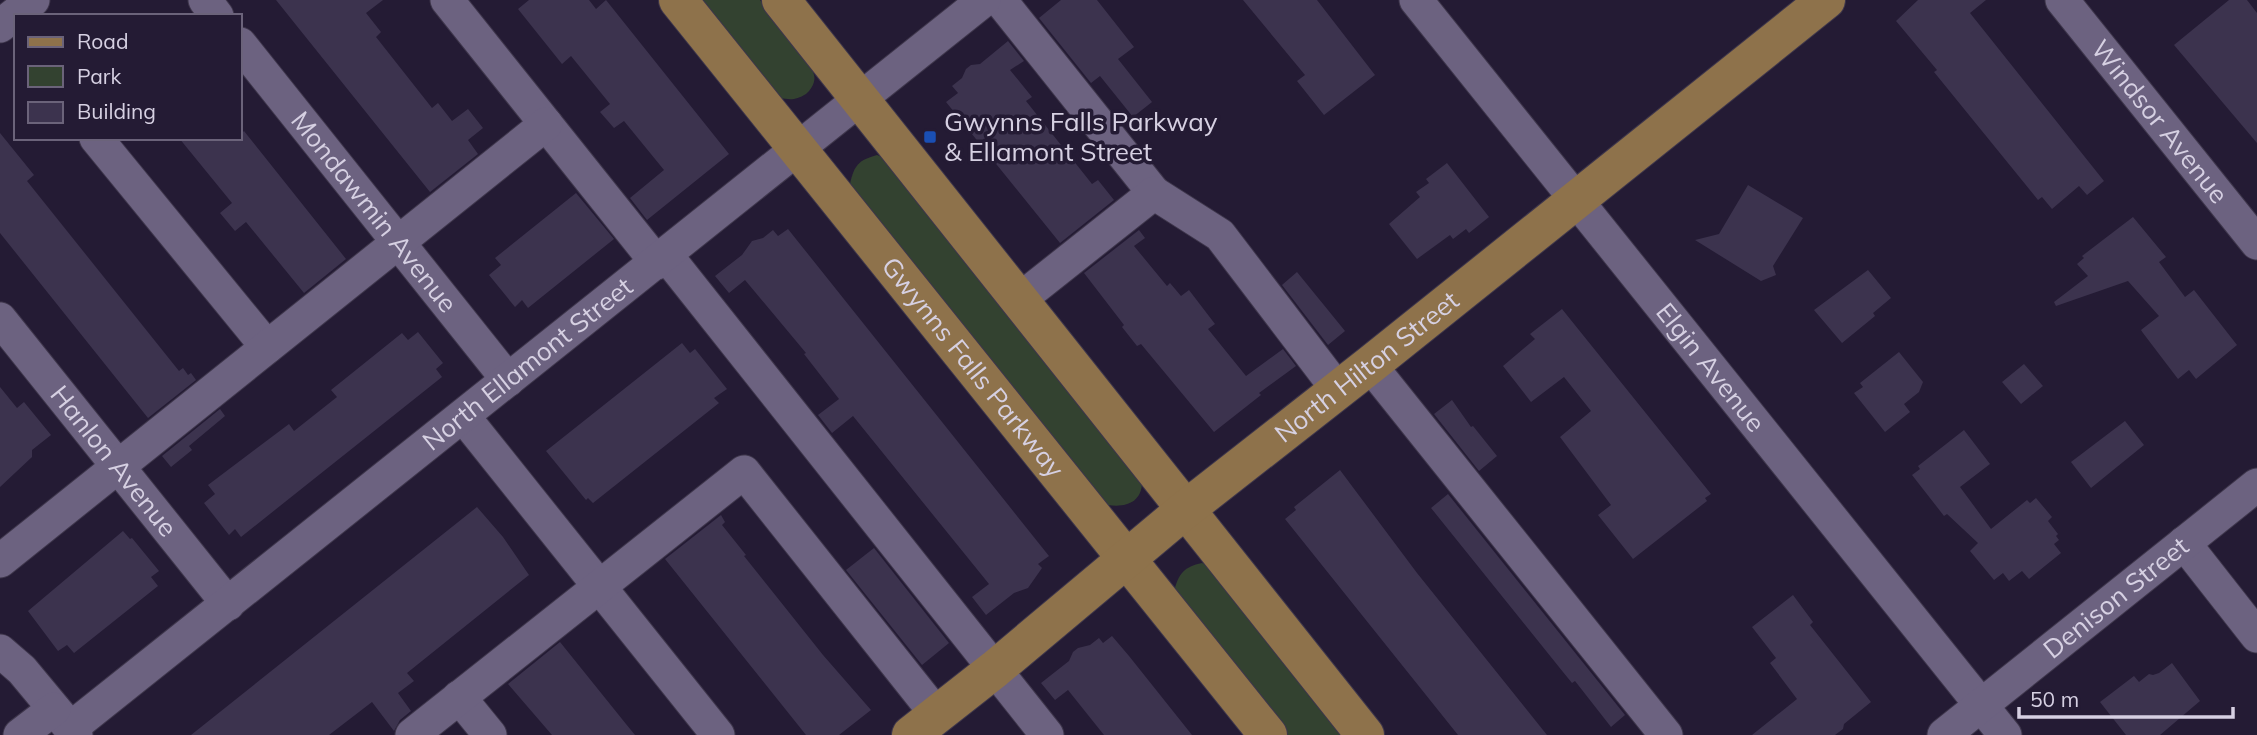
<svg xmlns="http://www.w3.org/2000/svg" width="2257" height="735" font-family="Mulish,sans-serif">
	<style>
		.green { fill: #334230 }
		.building { fill: #3c334e }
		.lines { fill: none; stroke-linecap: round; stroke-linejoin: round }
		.minor-casing { stroke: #3e364b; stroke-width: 35 }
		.major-casing { stroke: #3e364b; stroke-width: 40 }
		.minor { stroke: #6c6280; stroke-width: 33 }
		.major { stroke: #8e724b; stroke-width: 38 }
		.transit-dot { fill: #1a4fb4; stroke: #241b34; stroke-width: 2.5 }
		.labels { text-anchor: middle; stroke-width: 7; stroke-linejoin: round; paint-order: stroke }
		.poi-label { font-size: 26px; fill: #d6d0e2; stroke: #241b34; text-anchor: start }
		.street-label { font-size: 26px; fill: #d6d0e2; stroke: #241b34 }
	</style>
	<rect width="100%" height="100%" fill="#241b34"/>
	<g class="green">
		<path d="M698,0H760C773,16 812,57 814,75C816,82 811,90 806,94C796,100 791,100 780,98Z"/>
		<path d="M877,155L887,159L1142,480C1143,502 1126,508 1108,505L850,184C854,165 859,160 877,155Z"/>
		<path d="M1202,563L1212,567L1348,735H1285L1174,591C1179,573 1184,567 1202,563Z"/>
	</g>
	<g class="building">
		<polygon points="276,0 383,0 366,13 381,32 376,37 432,108 438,103 452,121 468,109 483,128 468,140 478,154 430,192"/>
		<polygon points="529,0 589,0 596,9 606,0 729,154 647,220 630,198 664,170 624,121 614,128 600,112 610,104 571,56 562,64 518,9"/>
		<polygon points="1061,0 1097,0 1134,47 1118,59 1152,102 1133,117 1100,76 1091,83 1039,18"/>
		<polygon points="1243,0 1317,0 1375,75 1324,115 1297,81 1305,75"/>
		<polygon points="1918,0 1986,0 1970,13 2104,181 2087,195 2079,186 2052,209 2042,197 2038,200 1934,72 1937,70 1896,21"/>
		<polygon points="2229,0 2247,0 2257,13 2257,143 2174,45"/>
		<polygon points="1008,41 1024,61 1010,70 1032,97 1026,101 1092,184 1098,180 1114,200 1060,243 946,102 958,93 952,86 962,78 966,69 971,65 980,64"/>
		<polygon points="244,131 346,259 304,293 246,222 235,231 220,213 232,203 179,138 240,138 240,135"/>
		<polygon points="0,133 34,175 27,181 179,371 183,368 188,375 191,373 196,380 148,418 0,233"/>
		<polygon points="1447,163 1489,217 1469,233 1466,229 1453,239 1450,235 1417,259 1389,224 1420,197 1416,192 1429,183 1426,179"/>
		<polygon points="1748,185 1803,218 1773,266 1776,275 1761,281 1695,240 1719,234"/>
		<polygon points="576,193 614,239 528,308 522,300 515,307 489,275 501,265 495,258"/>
		<polygon points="2133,217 2166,257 2159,262 2185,297 2194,290 2237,345 2196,379 2189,370 2178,379 2143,333 2141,330 2159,316 2128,281 2056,306 2054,302 2088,276 2077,264 2084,258 2082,256"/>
		<polygon points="788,229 1049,556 1038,564 1042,568 1028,588 1014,593 986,615 972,597 989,584 853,416 832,433 818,415 839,399 804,354 806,353 745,280 729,293 715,276 742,255 752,241 763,238 773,230 778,236"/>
		<polygon points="1139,230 1145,238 1134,246 1167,286 1170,283 1181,296 1189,290 1215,324 1208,329 1246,376 1283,349 1296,366 1259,393 1261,395 1214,432 1141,344 1137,346 1122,327 1124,325 1084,273"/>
		<polygon points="1868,270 1891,298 1873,313 1875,316 1842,343 1814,310"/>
		<polygon points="1297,272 1345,331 1328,345 1282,285"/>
		<polygon points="1562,309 1711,494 1705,498 1707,501 1633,559 1598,515 1611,505 1560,437 1591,411 1564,377 1531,402 1503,366 1535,339 1530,334"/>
		<polygon points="418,332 443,363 436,369 442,377 241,537 235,529 229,535 204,503 215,494 208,485 289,424 294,431 337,397 331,390 402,333 408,340"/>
		<polygon points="682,343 690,353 695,349 727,389 714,398 719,403 593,503 588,498 586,500 546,451"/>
		<polygon points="1899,352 1923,382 1919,392 1904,404 1910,412 1885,432 1854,393 1863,387 1860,383"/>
		<polygon points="2024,364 2043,386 2021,404 2002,382"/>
		<polygon points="0,387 17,408 24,402 51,435 32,450 32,457 0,487"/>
		<polygon points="1452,400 1471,427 1473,426 1497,456 1479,471 1434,414"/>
		<polygon points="220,409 225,416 189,446 192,450 171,467 162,456"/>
		<polygon points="2125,421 2144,445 2091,488 2071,462"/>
		<polygon points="1964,430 1990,464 1960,487 1991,529 2027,500 2030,503 2036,498 2052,517 2048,521 2058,534 2056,536 2059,540 2054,544 2061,553 2029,579 2022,571 2009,581 2003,573 1994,580 1970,551 1978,543 1947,514 1944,516 1912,475 1920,469 1918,466"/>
		<polygon points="1340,470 1417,573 1547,735 1458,735 1285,519 1296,510 1294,507"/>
		<polygon points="1448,494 1625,715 1611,727 1575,681 1572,683 1563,672 1431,508"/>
		<polygon points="477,507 503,537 529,575 407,673 414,681 398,693 411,711 400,720 394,731 372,702 329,735 191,735"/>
		<polygon points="721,515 725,522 722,525 746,555 744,556 823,655 871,710 839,735 806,735 665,559"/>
		<polygon points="123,531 130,539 132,538 159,571 151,577 158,586 74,653 67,645 58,651 28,611"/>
		<polygon points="874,548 949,643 922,665 846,570"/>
		<polygon points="1793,595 1813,622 1810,625 1871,702 1844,724 1843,729 1835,735 1752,735 1797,699 1770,663 1776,658 1752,627"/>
		<polygon points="1112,636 1129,656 1192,735 1104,735 1068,690 1055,700 1041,683 1069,661 1073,652 1078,648 1090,645 1099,638 1103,643"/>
		<polygon points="560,642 626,724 635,735 552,735 508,684"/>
		<polygon points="2172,663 2200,701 2160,735 2126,735 2100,702 2134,676 2139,682 2149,674 2153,675 2159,673"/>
	</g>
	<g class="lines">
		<defs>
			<g id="minor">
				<polyline points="205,0 217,16"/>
				<polyline points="447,0 657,263"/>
				<polyline points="1000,0 1154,193"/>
				<path id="s1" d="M1416,0L2005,735"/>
				<path id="s2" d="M2062,0L2257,243"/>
				<polyline points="0,26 33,0"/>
				<path id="s3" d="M240,44L508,380"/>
				<polyline points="96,138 267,347"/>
				<polyline points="666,255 1047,735"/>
				<polyline points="1019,300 1154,193 1220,235 1338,390"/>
				<path id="s4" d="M0,319L228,604"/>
				<polyline points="1370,365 1666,735"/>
				<polyline points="463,416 718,735"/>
				<polyline points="2184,543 2257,636"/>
				<polyline points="0,561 546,124"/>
				<polyline points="0,651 22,670 76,735"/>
				<polyline points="459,697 490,735"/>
				<path id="s5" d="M71,728L984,0"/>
				<polyline points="20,735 54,709"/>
				<polyline points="412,735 744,472 937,715"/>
				<path id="s6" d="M1944,735L2257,485"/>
			</g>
			<g id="major">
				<path id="s7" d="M678,0L1268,735"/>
				<polyline points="781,0 1365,735"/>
				<path id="s8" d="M911,735L995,669L1186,509L1370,365L1826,0"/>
			</g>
		</defs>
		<use href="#minor" class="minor-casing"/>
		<use href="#major" class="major-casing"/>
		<use href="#minor" class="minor"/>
		<use href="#major" class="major"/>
	</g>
	<rect class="transit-dot" x="923" y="130" width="14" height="14" rx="3.5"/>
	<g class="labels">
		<g class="poi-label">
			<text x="944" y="131">Gwynns Falls Parkway<tspan x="944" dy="30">&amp; Ellamont Street</tspan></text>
		</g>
		<g class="street-label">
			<text dy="9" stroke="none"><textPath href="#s2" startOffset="156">Windsor Avenue</textPath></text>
			<text dy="9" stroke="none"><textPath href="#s3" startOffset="215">Mondawmin Avenue</textPath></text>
			<text dy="9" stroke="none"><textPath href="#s5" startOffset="584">North Ellamont Street</textPath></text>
			<text dy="9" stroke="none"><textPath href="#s8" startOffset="586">North Hilton Street</textPath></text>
			<text dy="9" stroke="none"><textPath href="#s1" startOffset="471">Elgin Avenue</textPath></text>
			<text dy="9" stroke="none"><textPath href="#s7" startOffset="471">Gwynns Falls Parkway</textPath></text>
			<text dy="9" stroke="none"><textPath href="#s4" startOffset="182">Hanlon Avenue</textPath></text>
			<text dy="9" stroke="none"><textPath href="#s6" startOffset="220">Denison Street</textPath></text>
		</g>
	</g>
	<rect x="14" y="14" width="228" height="126" fill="#241b34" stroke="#6b637a" stroke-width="2"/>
	<rect x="28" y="37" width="35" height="10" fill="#8e724b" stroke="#6b637a" stroke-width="2"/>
	<text x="77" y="49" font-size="21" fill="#d6d0e2">Road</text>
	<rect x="28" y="66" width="35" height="21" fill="#334230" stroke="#6b637a" stroke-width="2"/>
	<text x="77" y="84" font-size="21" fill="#d6d0e2">Park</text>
	<rect x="28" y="102" width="35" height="21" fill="#3c334e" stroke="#6b637a" stroke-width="2"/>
	<text x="77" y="119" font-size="21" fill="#d6d0e2">Building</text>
	<path d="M2019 707v10h214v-10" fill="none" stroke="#d6d0e2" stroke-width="3.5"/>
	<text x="2030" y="707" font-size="21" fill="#d6d0e2" stroke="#241b34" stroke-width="5" paint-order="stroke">50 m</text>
</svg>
